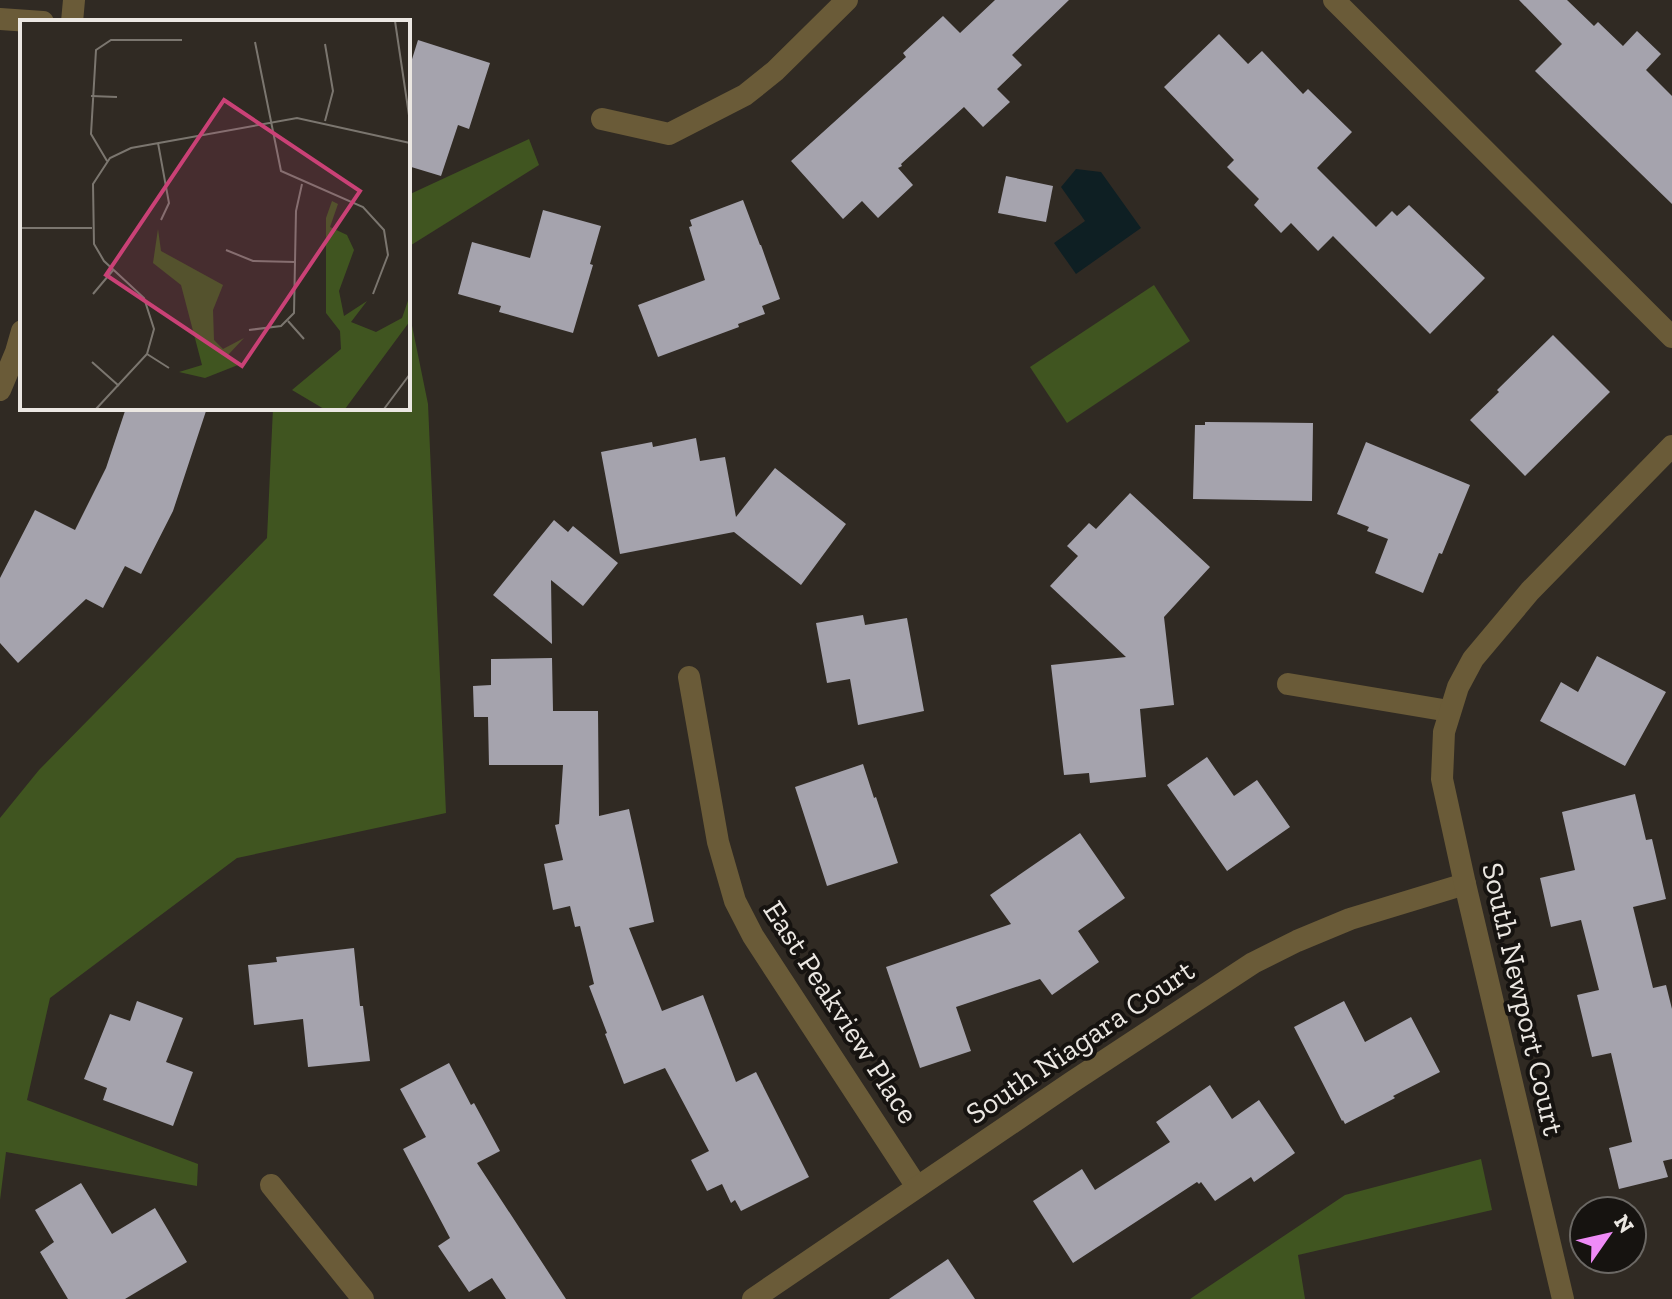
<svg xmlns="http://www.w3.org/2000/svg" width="1672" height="1299" font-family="'Zilla Slab',serif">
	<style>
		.green { fill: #405520 }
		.water { fill: #0e1f23 }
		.building { fill: #a5a3ad }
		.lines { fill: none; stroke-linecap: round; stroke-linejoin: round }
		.minor { stroke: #6a5b38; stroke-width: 22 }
		.labels { text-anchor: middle; stroke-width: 8; stroke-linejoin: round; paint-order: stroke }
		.street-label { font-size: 30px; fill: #ebe7e2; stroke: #161310 }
		.inset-road { fill: none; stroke: #7b766f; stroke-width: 2 }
		.view { fill: #ca4176; fill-opacity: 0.15; stroke: #ca4176; stroke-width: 4 }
		.inset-edge { fill: none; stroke: #ebe7e2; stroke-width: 4 }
	</style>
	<rect width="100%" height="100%" fill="#302a23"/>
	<g class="green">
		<polygon points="529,139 539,165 408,247 408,195"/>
		<polygon points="1154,285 1190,341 1067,423 1030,367"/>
		<polygon points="408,306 428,404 446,813 237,858 50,998 27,1100 198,1164 197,1186 6,1152 0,1200 0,818 39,770 267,538 273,408 408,408"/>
		<polygon points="1481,1159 1492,1210 1298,1255 1305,1299 1190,1299 1345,1195"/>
	</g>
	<polygon class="water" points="1076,169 1101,172 1141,228 1076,274 1054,243 1085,221 1061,187"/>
	<g class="building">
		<polygon points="995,0 1069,0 1012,55 1022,65 997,89 1010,102 983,127 964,107 901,164 902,166 898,168 913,185 878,218 862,201 843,219 791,161 906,57 903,53 943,16 960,33"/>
		<polygon points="1519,0 1567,0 1594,26 1598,22 1623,46 1637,31 1661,54 1646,70 1672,96 1672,204 1535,71 1562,44"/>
		<polygon points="1219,34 1248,64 1262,51 1303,94 1308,89 1352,132 1317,168 1376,227 1392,211 1397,216 1409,205 1485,278 1430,334 1333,236 1318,251 1291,223 1281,233 1254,205 1259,199 1227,167 1234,160 1164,87"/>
		<polygon points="418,40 490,63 469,129 458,125 441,176 408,166 408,72"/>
		<polygon points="1006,176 1053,186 1046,222 998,213"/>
		<polygon points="743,200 760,245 761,245 780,299 762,306 765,314 738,324 739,327 658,357 638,305 705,280 689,227 692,226 690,220"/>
		<polygon points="543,210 601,226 590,264 593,265 573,333 499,312 501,306 458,294 472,242 530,258"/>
		<polygon points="1553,335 1610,392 1525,476 1470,420 1499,392 1497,390"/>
		<polygon points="126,408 207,408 173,511 141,574 125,566 103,608 86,599 18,663 0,643 0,578 35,510 75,530 106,468"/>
		<polygon points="1205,422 1313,423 1312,501 1193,499 1195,425 1205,425"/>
		<polygon points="696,438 700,461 725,457 736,517 775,468 846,524 801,585 734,532 620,554 601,452 652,442 653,447"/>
		<polygon points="1366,442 1470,485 1442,554 1439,553 1423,593 1375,573 1388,539 1367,531 1369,527 1337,514"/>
		<polygon points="1130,493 1210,567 1164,617 1174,705 1140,709 1146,777 1090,783 1089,773 1064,775 1051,665 1126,657 1050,586 1078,556 1067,546 1089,523 1096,529"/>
		<polygon points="554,520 568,532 573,526 618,563 583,606 551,580 552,644 493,595"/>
		<polygon points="863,615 865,625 907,618 924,711 858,725 850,679 827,683 816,623"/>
		<polygon points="1597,656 1666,692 1625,766 1540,721 1561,682 1578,692"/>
		<polygon points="552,658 553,711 598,711 599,816 629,809 654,922 629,928 662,1011 703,995 736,1082 756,1072 809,1177 741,1211 735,1200 731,1203 722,1184 707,1191 691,1160 709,1151 665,1068 624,1084 605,1034 607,1033 589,986 594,984 580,926 575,927 570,906 553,910 544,864 563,860 555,825 559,824 563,765 489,765 488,717 474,717 473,686 491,685 491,659"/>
		<polygon points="1207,757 1234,796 1257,780 1290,827 1227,871 1167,785"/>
		<polygon points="863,764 874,798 876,797 898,863 827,886 795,787"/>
		<polygon points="1635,794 1646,840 1652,839 1666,899 1633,907 1653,988 1666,985 1672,1009 1672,1159 1663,1161 1668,1177 1619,1189 1609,1148 1632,1142 1611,1053 1592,1057 1577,995 1599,990 1581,920 1551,927 1540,878 1575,870 1562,812"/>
		<polygon points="1080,833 1125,898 1078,931 1099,962 1052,995 1040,979 956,1007 971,1051 920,1068 886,967 1011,924 990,895"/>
		<polygon points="354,948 360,1006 363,1006 370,1061 308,1067 303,1019 254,1025 248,965 277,962 276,957"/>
		<polygon points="137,1001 183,1018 166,1062 193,1072 173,1126 103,1100 107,1088 84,1079 110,1014 130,1021"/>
		<polygon points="1344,1001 1365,1042 1411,1017 1440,1072 1393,1096 1395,1098 1345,1124 1343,1120 1342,1121 1294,1027"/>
		<polygon points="449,1063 471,1105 474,1103 500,1151 477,1163 566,1299 506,1299 492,1278 469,1292 438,1246 450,1238 403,1149 426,1137 400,1089"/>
		<polygon points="1210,1085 1232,1119 1259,1100 1295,1153 1254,1182 1251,1177 1215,1201 1201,1182 1199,1184 1197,1182 1073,1263 1033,1201 1082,1169 1095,1190 1170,1142 1156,1122"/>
		<polygon points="81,1183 112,1234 155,1208 187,1262 125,1299 68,1299 40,1252 54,1242 35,1210"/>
		<polygon points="948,1259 975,1299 889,1299"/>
	</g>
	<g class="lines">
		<g class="minor">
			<polyline points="1334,0 1672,337"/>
			<polyline points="0,19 43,22"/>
			<polyline points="72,22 74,0"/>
			<polyline points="602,119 669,134 745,95 775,71 847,0"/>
			<polyline points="0,390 16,352 22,331"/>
			<polyline points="689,677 718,842 735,901 753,936 917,1187"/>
			<polyline points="1288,684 1449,711"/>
			<polyline points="271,1185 363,1299"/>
			<polyline points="753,1299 1072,1082 1253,963 1297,941 1350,919 1465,884"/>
			<polyline points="1563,1299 1465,884 1442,779 1444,732 1458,687 1473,659 1530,591 1672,446"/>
		</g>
	</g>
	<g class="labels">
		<g class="street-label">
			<text transform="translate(1523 999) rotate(77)" y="10">South Newport Court</text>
			<text transform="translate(841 1012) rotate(57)" y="10">East Peakview Place</text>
			<text transform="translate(1080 1042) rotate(-34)" y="10">South Niagara Court</text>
		</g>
	</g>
	<g transform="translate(20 20)">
		<rect width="390" height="390" fill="#302a23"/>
		<path d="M312,181L318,184L310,207L327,215L334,230L319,271L324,296L347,281L331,302L356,312L382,298L390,275V301L325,389H304L272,370L321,329L320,311L306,293V198ZM138,209L141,231L203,265L193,290L194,320L203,329L224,318L208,335L218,345L185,358L159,352L182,345L161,265L133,243Z" fill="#405520"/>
		<path class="inset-road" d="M375,1L390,102M235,22L261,151L343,187L364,210L368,235L353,274M0,45V236M71,76L97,77M305,101L313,71L305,24M138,123L149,183L141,200M87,141L71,114L76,30L91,20H162M0,208H72M206,230L233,241L275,242M73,274L94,249M268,301L284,319M229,310L261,306L274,293L276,191L282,164M127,334L149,348M72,342L99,366M76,389L127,334L134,309L124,278L84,241L74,224L73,164L90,138L111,128L277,98L390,123M364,389L390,354"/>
		<path class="view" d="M204,80L340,171L222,346L86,255Z"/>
		<rect width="390" height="390" class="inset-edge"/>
	</g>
	<g transform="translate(1608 1235) rotate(56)"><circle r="38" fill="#161310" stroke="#6b6864" stroke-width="2"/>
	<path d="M0-6L14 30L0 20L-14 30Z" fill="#ef8bf7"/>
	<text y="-12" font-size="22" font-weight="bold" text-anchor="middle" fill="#ebe7e2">N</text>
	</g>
</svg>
